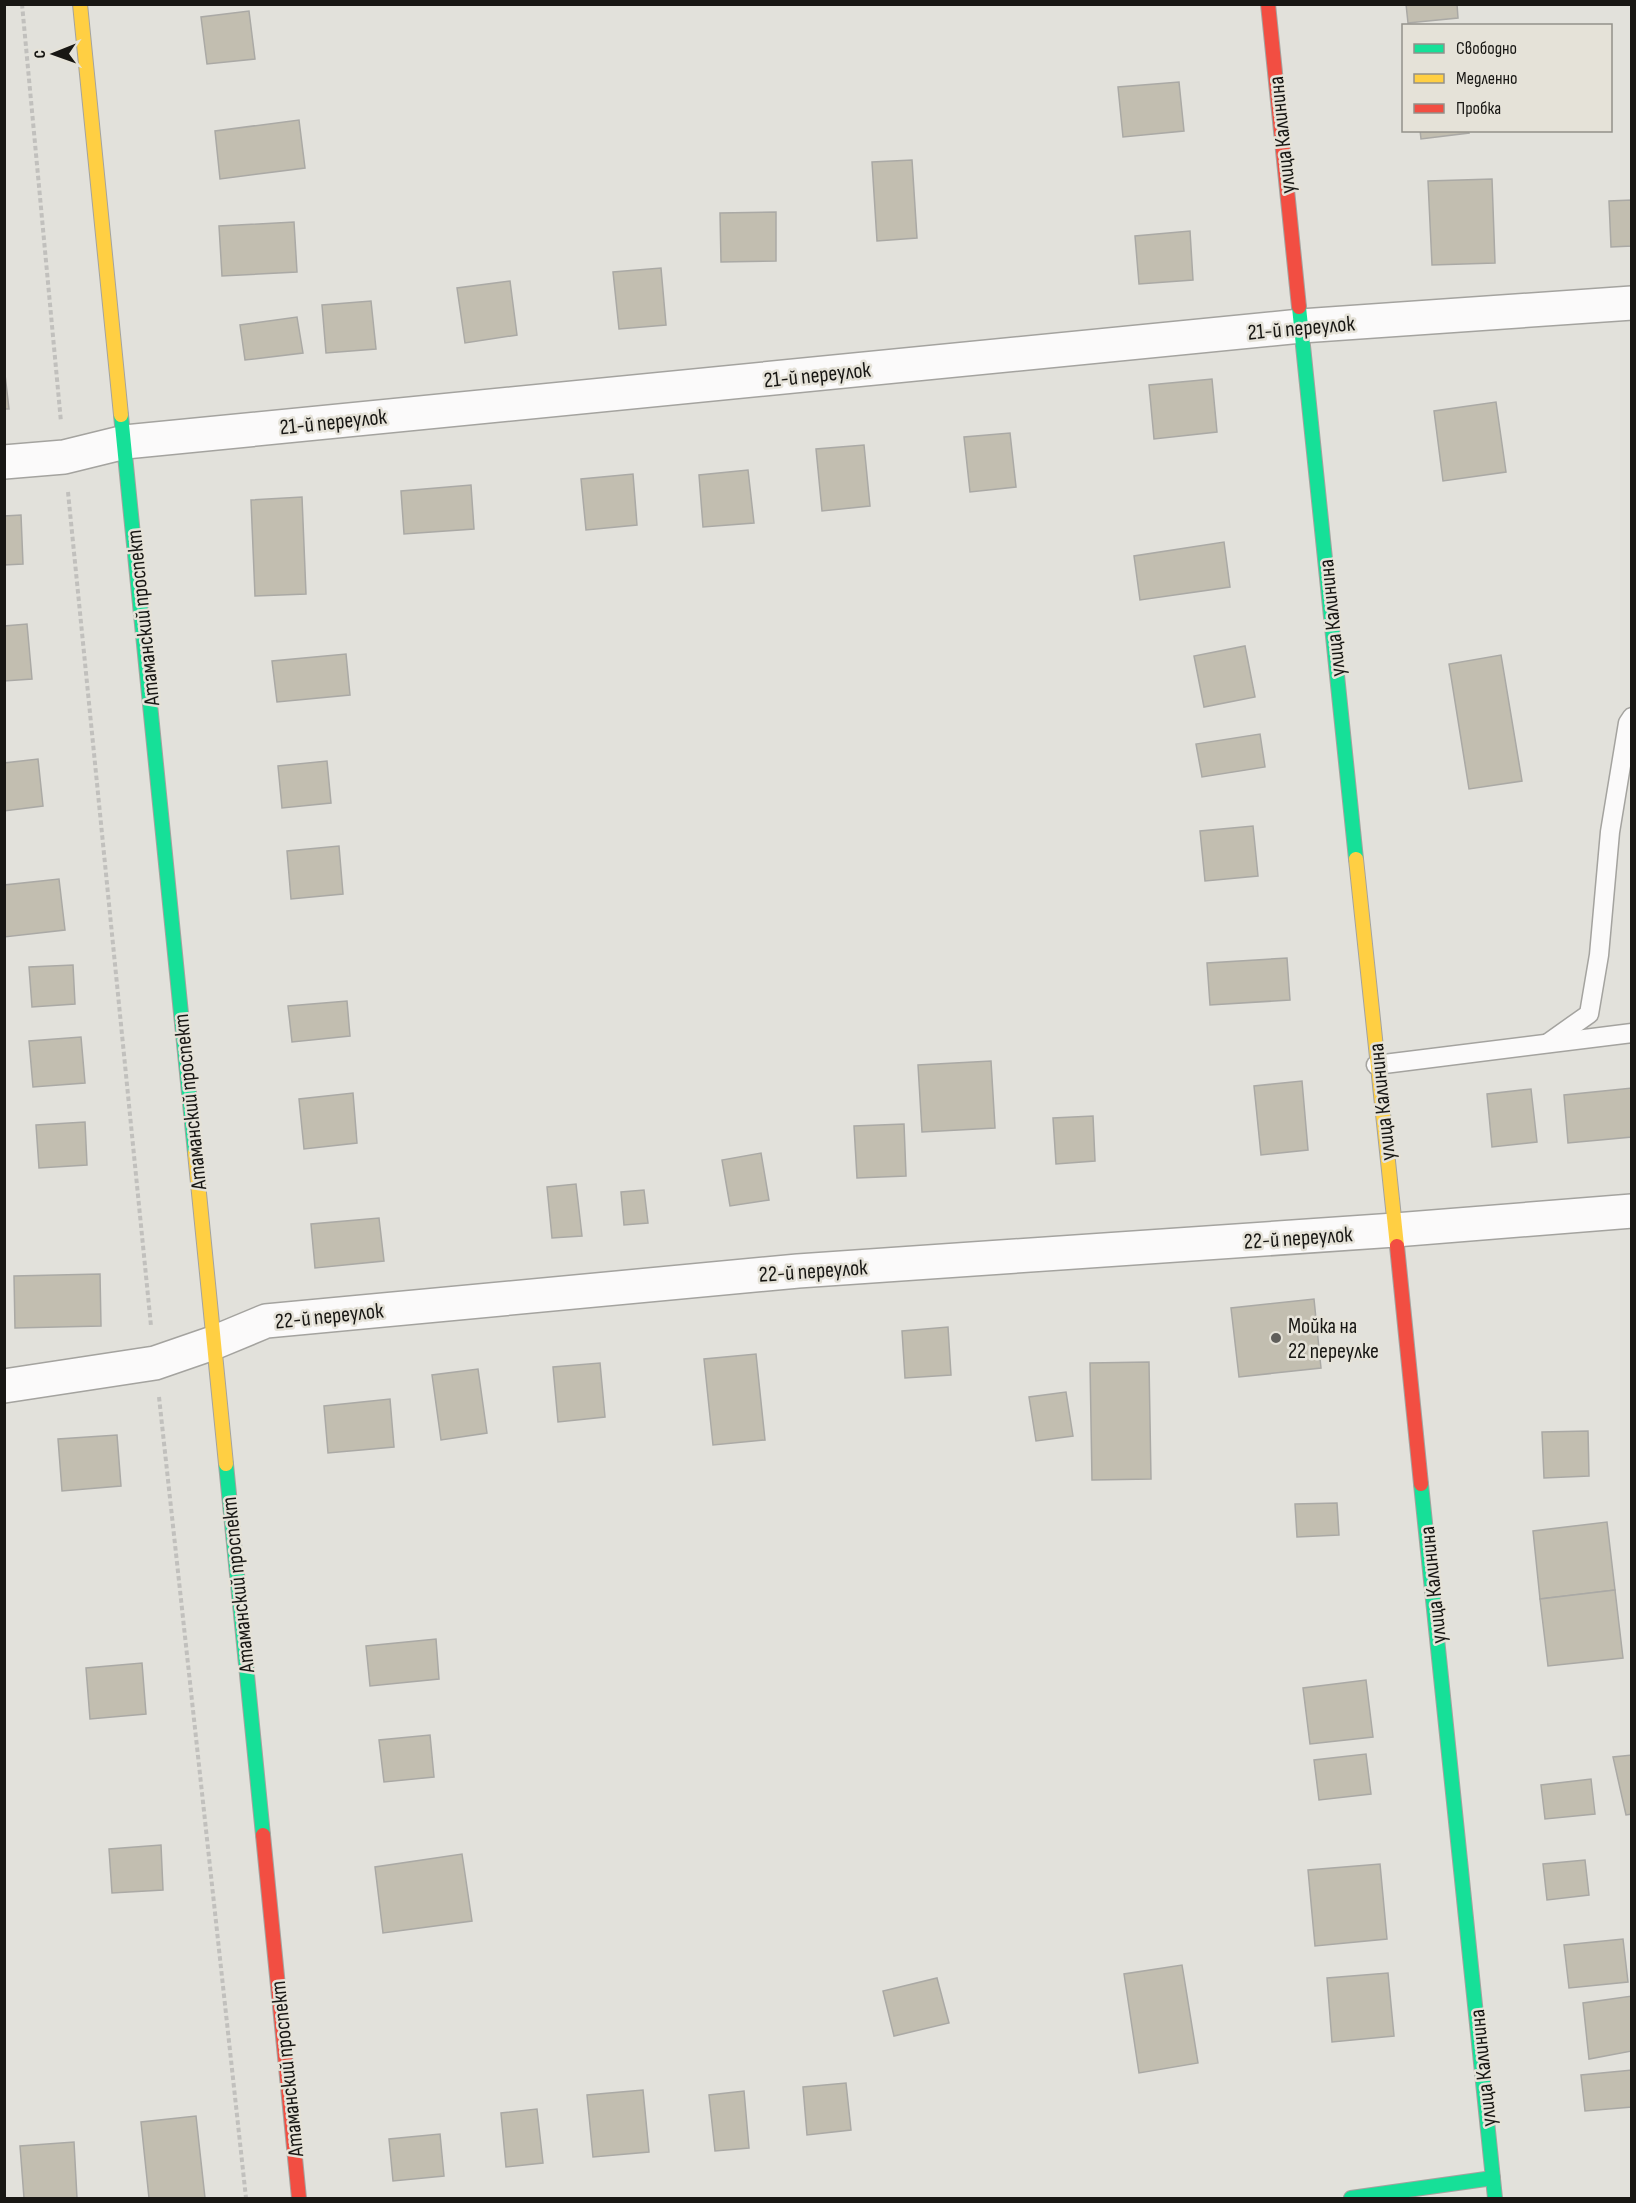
<svg xmlns="http://www.w3.org/2000/svg" width="1636" height="2203" font-family="'Sofia Sans Condensed',sans-serif">
	<style>
		.building { fill: #c2beb0; stroke: #aaa9a5; stroke-width: 1.5 }
		.lines { fill: none; stroke-linecap: round; stroke-linejoin: round }
		.lane-casing { stroke: #a4a39f; stroke-width: 21 }
		.street-casing { stroke: #a4a39f; stroke-width: 36 }
		.fast-casing { stroke: #a4a39f; stroke-width: 16 }
		.slow-casing { stroke: #a4a39f; stroke-width: 16 }
		.jam-casing { stroke: #a4a39f; stroke-width: 16 }
		.path { stroke: #c1c0bd; stroke-width: 4; stroke-dasharray: 4.5 3; stroke-linecap: butt }
		.lane { stroke: #fbfafa; stroke-width: 18 }
		.street { stroke: #fbfafa; stroke-width: 33 }
		.fast { stroke: #16e098; stroke-width: 14 }
		.slow { stroke: #ffcf43; stroke-width: 14 }
		.jam { stroke: #f24e42; stroke-width: 14 }
		.poi-dot { fill: #5f5e5a; stroke: #e5e2d8; stroke-width: 2 }
		.labels { text-anchor: middle; stroke-width: 5; stroke-linejoin: round; paint-order: stroke }
		.street-label { font-size: 22px; fill: #181714; stroke: #e5e2d8 }
		.poi-label { font-size: 22px; fill: #181714; stroke: #e5e2d8; text-anchor: start }
	</style>
	<rect width="100%" height="100%" fill="#e2e1db"/>
	<g class="building">
		<polygon points="1406,4 1457,4 1458,18 1408,23"/>
		<polygon points="249,11 255,59 207,64 201,17"/>
		<polygon points="1179,82 1184,131 1123,137 1118,87"/>
		<polygon points="299,120 305,168 220,179 215,131"/>
		<polygon points="1420,130 1468,130 1469,133 1421,139"/>
		<polygon points="912,160 917,238 877,241 872,162"/>
		<polygon points="1492,179 1495,263 1432,265 1428,181"/>
		<polygon points="1632,200 1632,246 1611,247 1609,201"/>
		<polygon points="776,212 776,261 721,262 720,213"/>
		<polygon points="294,222 297,272 222,276 219,226"/>
		<polygon points="1190,231 1193,280 1139,284 1135,236"/>
		<polygon points="661,268 666,325 619,329 613,272"/>
		<polygon points="510,281 517,335 465,343 457,288"/>
		<polygon points="371,301 376,349 326,353 322,305"/>
		<polygon points="297,317 303,353 245,360 240,325"/>
		<polygon points="4,366 9,409 4,409"/>
		<polygon points="1212,379 1217,432 1154,439 1149,385"/>
		<polygon points="1496,402 1506,472 1443,481 1434,411"/>
		<polygon points="1010,433 1016,487 970,492 964,437"/>
		<polygon points="864,445 870,506 822,511 816,449"/>
		<polygon points="748,470 754,523 703,527 699,475"/>
		<polygon points="633,474 637,525 586,530 581,479"/>
		<polygon points="471,485 474,529 404,534 401,491"/>
		<polygon points="302,497 306,594 255,596 251,500"/>
		<polygon points="21,515 23,564 4,565 4,516"/>
		<polygon points="1224,542 1230,587 1140,600 1134,556"/>
		<polygon points="27,624 32,679 4,681 4,626"/>
		<polygon points="1245,646 1255,697 1204,707 1194,656"/>
		<polygon points="346,654 350,695 277,702 272,661"/>
		<polygon points="1501,655 1522,781 1469,789 1449,664"/>
		<polygon points="1260,734 1265,767 1202,777 1196,744"/>
		<polygon points="38,759 43,806 4,811 4,763"/>
		<polygon points="327,761 331,803 282,808 278,766"/>
		<polygon points="1253,826 1258,876 1205,881 1200,831"/>
		<polygon points="339,846 343,894 291,899 287,851"/>
		<polygon points="59,879 65,930 4,937 4,885"/>
		<polygon points="1287,958 1290,1000 1210,1005 1207,963"/>
		<polygon points="73,965 75,1004 32,1007 29,967"/>
		<polygon points="347,1001 350,1036 292,1042 288,1006"/>
		<polygon points="81,1037 85,1083 33,1087 29,1041"/>
		<polygon points="991,1061 995,1128 922,1132 918,1065"/>
		<polygon points="1302,1081 1308,1150 1261,1155 1254,1086"/>
		<polygon points="1632,1088 1632,1137 1568,1143 1564,1095"/>
		<polygon points="1531,1089 1537,1142 1492,1147 1487,1094"/>
		<polygon points="353,1093 357,1143 304,1149 299,1099"/>
		<polygon points="1093,1116 1095,1161 1056,1164 1053,1118"/>
		<polygon points="85,1122 87,1165 39,1168 36,1125"/>
		<polygon points="904,1124 906,1176 857,1178 854,1126"/>
		<polygon points="761,1153 769,1200 730,1206 722,1160"/>
		<polygon points="576,1184 582,1236 552,1238 547,1187"/>
		<polygon points="644,1190 648,1223 624,1225 621,1192"/>
		<polygon points="379,1218 384,1261 315,1268 311,1224"/>
		<polygon points="100,1274 101,1326 15,1328 14,1276"/>
		<polygon points="1314,1299 1321,1368 1239,1377 1231,1308"/>
		<polygon points="948,1327 951,1375 905,1378 902,1331"/>
		<polygon points="756,1354 765,1440 713,1445 704,1359"/>
		<polygon points="1149,1362 1151,1479 1092,1480 1090,1363"/>
		<polygon points="600,1363 605,1417 558,1422 553,1367"/>
		<polygon points="478,1369 487,1433 441,1440 432,1375"/>
		<polygon points="1066,1392 1073,1436 1036,1441 1029,1397"/>
		<polygon points="390,1399 394,1447 328,1453 324,1406"/>
		<polygon points="1588,1431 1589,1476 1544,1478 1542,1432"/>
		<polygon points="117,1435 121,1486 62,1491 58,1439"/>
		<polygon points="1337,1503 1339,1535 1297,1537 1295,1504"/>
		<polygon points="1607,1522 1615,1590 1540,1599 1533,1531"/>
		<polygon points="1615,1590 1623,1658 1548,1666 1540,1599"/>
		<polygon points="436,1639 439,1679 370,1686 366,1646"/>
		<polygon points="142,1663 146,1714 90,1719 86,1668"/>
		<polygon points="1366,1680 1373,1737 1310,1744 1303,1688"/>
		<polygon points="430,1735 434,1777 384,1782 379,1740"/>
		<polygon points="1366,1754 1371,1794 1319,1800 1314,1760"/>
		<polygon points="1632,1755 1632,1814 1626,1815 1613,1757"/>
		<polygon points="1591,1779 1595,1814 1545,1819 1541,1785"/>
		<polygon points="161,1845 163,1890 112,1893 109,1849"/>
		<polygon points="462,1854 472,1921 383,1933 375,1867"/>
		<polygon points="1585,1860 1589,1895 1547,1900 1543,1864"/>
		<polygon points="1380,1864 1387,1939 1315,1946 1308,1870"/>
		<polygon points="1623,1939 1628,1982 1569,1988 1564,1945"/>
		<polygon points="1182,1965 1198,2063 1139,2073 1124,1974"/>
		<polygon points="1388,1973 1394,2036 1332,2042 1327,1978"/>
		<polygon points="937,1978 949,2023 894,2036 883,1991"/>
		<polygon points="1632,1996 1632,2051 1589,2059 1583,2003"/>
		<polygon points="1632,2070 1632,2107 1585,2111 1581,2075"/>
		<polygon points="846,2083 851,2130 807,2135 803,2087"/>
		<polygon points="643,2090 649,2152 593,2157 587,2095"/>
		<polygon points="744,2091 749,2148 715,2151 709,2095"/>
		<polygon points="537,2109 543,2163 506,2167 501,2113"/>
		<polygon points="196,2116 205,2198 149,2198 141,2122"/>
		<polygon points="440,2134 444,2176 393,2181 389,2139"/>
		<polygon points="74,2142 77,2198 24,2198 20,2146"/>
	</g>
	<g class="lines">
		<defs>
			<g id="lane">
				<polyline points="1548,1043 1589,1014 1599,955 1610,832 1628,723 1632,717"/>
				<polyline points="1376,1065 1632,1033"/>
			</g>
			<g id="street">
				<polyline points="4,462 64,457 125,442 1301,326 1632,303"/>
				<polyline points="4,1386 155,1363 213,1343 266,1321 798,1271 1395,1230 1632,1211"/>
			</g>
			<g id="fast">
				<polyline points="1299,307 1356,859"/>
				<polyline points="121,415 195,1153"/>
				<polyline points="226,1464 263,1835"/>
				<polyline points="1421,1484 1495,2198"/>
				<polyline points="1351,2198 1493,2178"/>
			</g>
			<g id="slow">
				<polyline points="80,4 121,415"/>
				<polyline points="1356,859 1397,1246"/>
				<polyline points="195,1153 226,1464"/>
			</g>
			<g id="jam">
				<polyline points="1268,4 1299,307"/>
				<polyline points="1397,1246 1421,1484"/>
				<polyline points="263,1835 299,2198"/>
			</g>
		</defs>
		<use href="#lane" class="lane-casing"/>
		<use href="#street" class="street-casing"/>
		<use href="#fast" class="fast-casing"/>
		<use href="#slow" class="slow-casing"/>
		<use href="#jam" class="jam-casing"/>
		<g class="path">
			<polyline points="22,4 61,422"/>
			<polyline points="68,492 151,1326"/>
			<polyline points="159,1397 246,2198"/>
		</g>
		<use href="#lane" class="lane"/>
		<use href="#street" class="street"/>
		<use href="#fast" class="fast"/>
		<use href="#slow" class="slow"/>
		<use href="#jam" class="jam"/>
	</g>
	<circle class="poi-dot" cx="1276" cy="1338" r="6"/>
	<g class="labels">
		<g class="street-label">
			<text transform="translate(1281 135) rotate(-96)" y="8">улица Калинина</text>
			<text transform="translate(1301 327) rotate(-5)" y="8">21-й переулок</text>
			<text transform="translate(817 374) rotate(-6)" y="8">21-й переулок</text>
			<text transform="translate(333 421) rotate(-6)" y="8">21-й переулок</text>
			<text transform="translate(142 618) rotate(-96)" y="8">Атаманский проспект</text>
			<text transform="translate(1331 618) rotate(-96)" y="8">улица Калинина</text>
			<text transform="translate(189 1102) rotate(-96)" y="8">Атаманский проспект</text>
			<text transform="translate(1381 1102) rotate(-96)" y="8">улица Калинина</text>
			<text transform="translate(1298 1237) rotate(-4)" y="8">22-й переулок</text>
			<text transform="translate(813 1270) rotate(-4)" y="8">22-й переулок</text>
			<text transform="translate(329 1315) rotate(-6)" y="8">22-й переулок</text>
			<text transform="translate(237 1585) rotate(-96)" y="8">Атаманский проспект</text>
			<text transform="translate(1432 1585) rotate(-96)" y="8">улица Калинина</text>
			<text transform="translate(1482 2068) rotate(-96)" y="8">улица Калинина</text>
			<text transform="translate(286 2069) rotate(-96)" y="8">Атаманский проспект</text>
		</g>
		<g class="poi-label">
			<text x="1288" y="1333">Мойка на<tspan x="1288" dy="25">22 переулке</tspan></text>
		</g>
	</g>
	<rect width="1636" height="2203" fill="none" stroke="#181714" stroke-width="12"/>
	<rect x="1402" y="24" width="210" height="108" fill="#e5e2d8" stroke="#93918a" stroke-width="1.5"/>
	<rect x="1414" y="44" width="30" height="9" fill="#16e098" stroke="#93918a" stroke-width="1.5"/>
	<text x="1456" y="54" font-size="18" fill="#181714">Свободно</text>
	<rect x="1414" y="74" width="30" height="9" fill="#ffcf43" stroke="#93918a" stroke-width="1.5"/>
	<text x="1456" y="84" font-size="18" fill="#181714">Медленно</text>
	<rect x="1414" y="104" width="30" height="9" fill="#f24e42" stroke="#93918a" stroke-width="1.5"/>
	<text x="1456" y="114" font-size="18" fill="#181714">Пробка</text>
	<g transform="translate(54 54) rotate(269)" stroke="#e5e2d8" stroke-width="4.5" paint-order="stroke">
	<path d="M0-4.5L10 22L0 15L-10 22Z" fill="#181714"/>
	<text y="-9" font-size="16" font-weight="bold" text-anchor="middle" fill="#181714">С</text>
	</g>
</svg>
